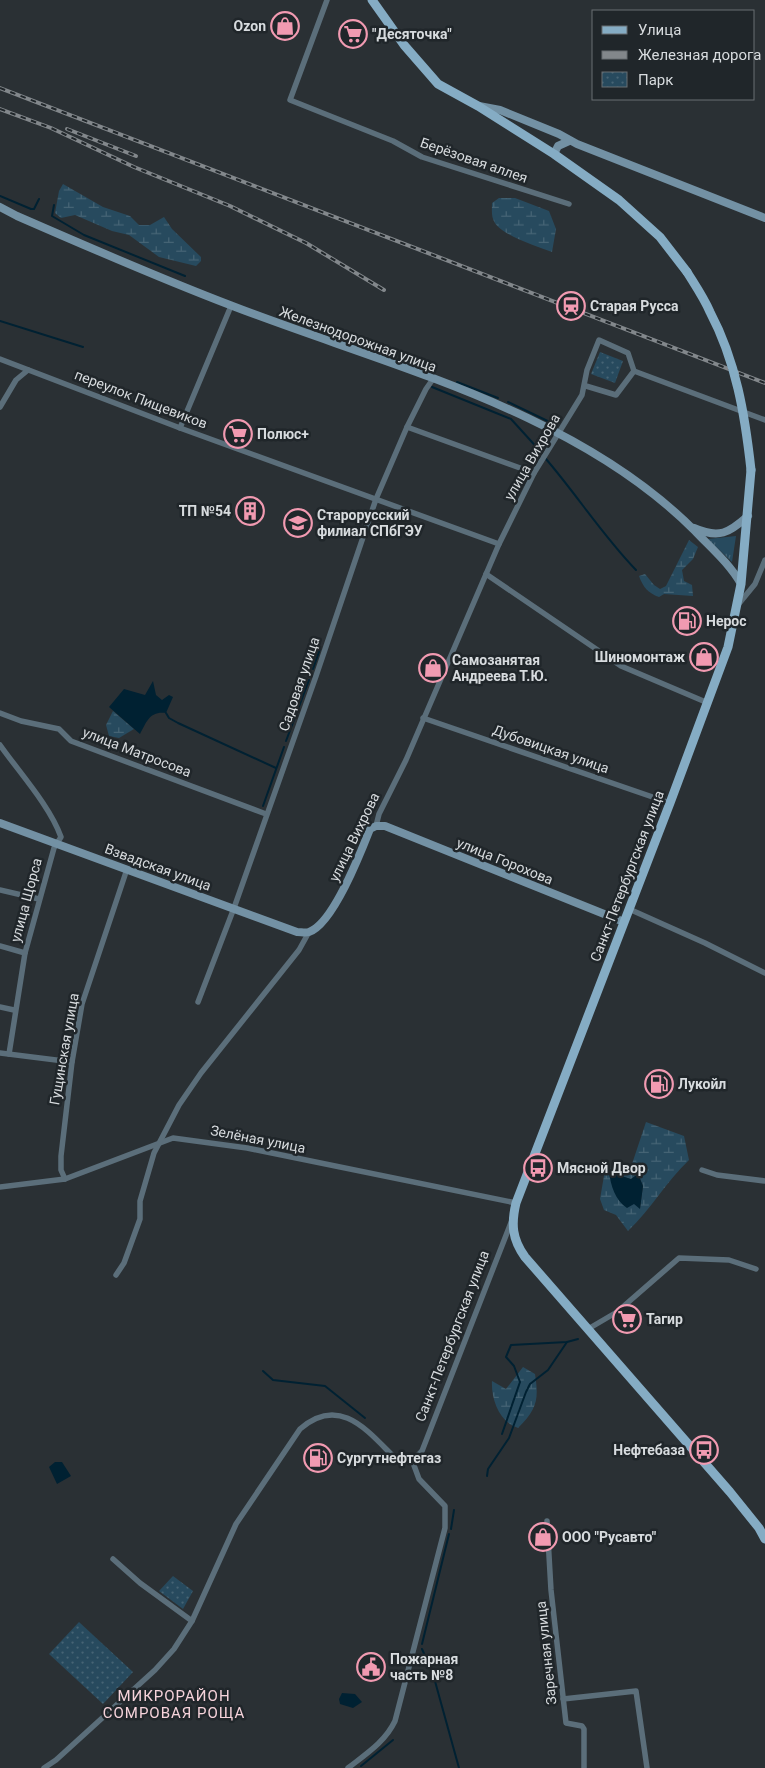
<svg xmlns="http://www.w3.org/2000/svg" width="765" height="1768" font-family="Roboto,sans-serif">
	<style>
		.grass { fill: url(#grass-tufts) }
		.wetland { fill: url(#wetland-marsh); fill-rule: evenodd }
		.park { fill: url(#park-dots) }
		.water { fill: #002132 }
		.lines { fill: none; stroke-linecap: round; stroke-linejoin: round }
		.stream { stroke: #002132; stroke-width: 2 }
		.street { stroke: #5b6e7a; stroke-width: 5.5 }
		.secondary { stroke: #7391a4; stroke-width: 8 }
		.primary { stroke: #85acc4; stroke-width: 9 }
		.rail-casing { stroke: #82878b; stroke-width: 4 }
		.rail { stroke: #20262a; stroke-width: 2; stroke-dasharray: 5.5; stroke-linecap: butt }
		.primary-bridge { stroke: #85acc4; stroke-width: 9 }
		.labels { text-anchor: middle; stroke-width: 5; stroke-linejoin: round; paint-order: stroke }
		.poi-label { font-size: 14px; font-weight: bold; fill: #d7dbde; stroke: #20262a; text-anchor: start }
		.street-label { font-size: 14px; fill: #d7dbde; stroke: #20262a }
		.neighbourhood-label { font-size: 15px; letter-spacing: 1px; fill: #f6d3db; stroke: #20262a }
	</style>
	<defs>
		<pattern id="grass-tufts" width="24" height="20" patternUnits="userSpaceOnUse" patternTransform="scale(1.25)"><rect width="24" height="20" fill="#274a5e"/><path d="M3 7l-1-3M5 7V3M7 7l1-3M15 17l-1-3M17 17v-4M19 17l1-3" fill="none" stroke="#466475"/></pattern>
		<pattern id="wetland-marsh" width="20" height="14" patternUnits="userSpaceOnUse" patternTransform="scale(1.25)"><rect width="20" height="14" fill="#274a5e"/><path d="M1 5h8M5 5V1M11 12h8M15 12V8" fill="none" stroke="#466475"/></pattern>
		<pattern id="park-dots" width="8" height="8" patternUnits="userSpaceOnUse" patternTransform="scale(1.25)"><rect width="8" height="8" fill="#274a5e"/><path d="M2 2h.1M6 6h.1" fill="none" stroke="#466475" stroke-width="1.8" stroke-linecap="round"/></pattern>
	</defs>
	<rect width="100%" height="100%" fill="#2a3034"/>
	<polygon class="grass" points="736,536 732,562 708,539"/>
	<g class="wetland">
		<polygon points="63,184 103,207 130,216 139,225 150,225 164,217 172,229 201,257 201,261 196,266 159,257 129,235 112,231 75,215 61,218 55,213 59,191"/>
		<path d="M499,198H515L549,211L556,229L552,252C538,247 502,235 495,223C491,217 492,211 492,203Z"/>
		<path d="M689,540L698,547L693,559L682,570L684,581L692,585L693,596L664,594L659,597C648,593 643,587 639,576L645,574L654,585L660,589L666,586Z"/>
		<polygon points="113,711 134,729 119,738 109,736 106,725"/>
		<path d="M646,1122L684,1136L689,1160C666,1182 651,1209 628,1231L616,1215L604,1210L600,1199L605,1170L632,1164ZM609,1173L631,1179L638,1174L643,1186L640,1208Z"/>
		<path d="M523,1367L535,1374C539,1400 537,1409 518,1428C499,1422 491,1399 492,1381L506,1389Z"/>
	</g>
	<g class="park">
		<polygon points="600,352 623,361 615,383 591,374"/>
		<polygon points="173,1576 193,1591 183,1609 159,1591"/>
		<polygon points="79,1622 133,1672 103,1704 49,1654"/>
	</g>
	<g class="water">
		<path d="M153,681L156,695L162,700L169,695L173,697L166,713C150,711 147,721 140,734L109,707L124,689L145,695Z"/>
		<path d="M609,1172L631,1179L638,1174L643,1186L640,1209L634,1204L627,1208C615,1200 611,1186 609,1172Z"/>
		<polygon points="55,1462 62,1462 71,1476 57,1484 49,1467"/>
		<polygon points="342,1693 355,1694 362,1702 353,1708 340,1704 339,1699"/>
	</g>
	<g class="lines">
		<g class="stream">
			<polyline points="0,196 31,209 34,209 39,199"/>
			<polyline points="54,205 52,216 84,235 185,276"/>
			<polyline points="0,321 83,347"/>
			<polyline points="457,382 498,398"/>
			<polyline points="432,387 511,419 541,452"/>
			<polyline points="508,402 556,425"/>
			<path d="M546,459C577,495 603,536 636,570"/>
			<polyline points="313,669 320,649"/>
			<polyline points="166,713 169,718 178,723 276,768"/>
			<polyline points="286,741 309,680"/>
			<polyline points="263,806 284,747"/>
			<polyline points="263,1371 273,1380 325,1386 365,1418"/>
			<polyline points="502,1434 520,1382 514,1366 506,1357 511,1345 567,1342 578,1339"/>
			<polyline points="487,1476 488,1469 509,1438 526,1392 530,1384 548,1370 567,1342"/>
			<polyline points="451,1529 454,1510"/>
			<polyline points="422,1644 449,1534"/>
			<polyline points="422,1649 433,1674 459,1768"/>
			<polyline points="361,1766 393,1740"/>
		</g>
		<g class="street">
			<polyline points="327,0 290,100 393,141 422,157 569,204"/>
			<polyline points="0,359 180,428 499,544"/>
			<polyline points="634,371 765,420"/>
			<polyline points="0,407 16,380 28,370"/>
			<polyline points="407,427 534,473"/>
			<polyline points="180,428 231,306"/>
			<polyline points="486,574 621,666 708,703"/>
			<polyline points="737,606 755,584 765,560"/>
			<polyline points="0,713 21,721 59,729 71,741 266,814"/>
			<polyline points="423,718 670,803"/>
			<path d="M0,745C19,772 50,806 61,837L54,848L25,953L9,1054"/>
			<polyline points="376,826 379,814 406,760 499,544 534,473 582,395 587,370 599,340 628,353 634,371 616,395 586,386"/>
			<polyline points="0,890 39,899"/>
			<polyline points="629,909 705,943 765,973"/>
			<polyline points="0,946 25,953"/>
			<polyline points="198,1002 234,908 316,676 376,499 407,427 426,389 433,379"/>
			<polyline points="0,1007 14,1010"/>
			<polyline points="0,1053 72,1062"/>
			<polyline points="702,1170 717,1175 765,1181"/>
			<polyline points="65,1179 61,1170 61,1156 72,1062 82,1004 127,869"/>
			<polyline points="0,1187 65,1179 173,1138 247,1148 516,1203"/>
			<polyline points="116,1275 124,1263 140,1219 140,1201 154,1153 179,1105 201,1073 299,950 309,932"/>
			<polyline points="588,1329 617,1312 679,1258 729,1260 756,1269"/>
			<polyline points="547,1521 551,1590 566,1723 582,1726 584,1729 584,1768"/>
			<polyline points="113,1559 140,1583 192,1621"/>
			<polyline points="563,1699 636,1691 647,1768"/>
			<path d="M44,1768L56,1760L155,1670L174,1649L192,1621L236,1524L300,1429C341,1393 370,1434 398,1461C410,1464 414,1459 422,1451L512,1220"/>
			<path d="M348,1768C366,1754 385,1742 395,1721L445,1528V1506L419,1479L412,1460"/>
		</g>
		<g class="secondary">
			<polyline points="479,106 500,110 559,134 577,144 765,218"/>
			<polyline points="554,154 558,146 569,141"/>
			<path d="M0,207L17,216C88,247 159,278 230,305C387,366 574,409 695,531C711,548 729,563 741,584"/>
			<path d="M694,528C719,539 729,533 748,516"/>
			<path d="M0,823L297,932C301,932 306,933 309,932C333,924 361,852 370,829L376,826H385L624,922"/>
		</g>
		<g class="primary">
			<polyline points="372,0 404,45 438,84 478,106 554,154 619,200 660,237 687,272"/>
			<path d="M751,470L741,584L728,647L670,803L516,1203C511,1224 512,1239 525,1257L730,1492L759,1528L765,1539"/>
		</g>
		<defs>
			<g id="rail">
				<polyline points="0,88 765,383"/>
				<polyline points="0,109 51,128 134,167 230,206 306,243 384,290"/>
				<polyline points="67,129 136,156"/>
			</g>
		</defs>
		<use href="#rail" class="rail-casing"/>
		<use href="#rail" class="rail"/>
		<path class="primary-bridge" d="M687,272C695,285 704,298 710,312C736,361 745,415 751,470"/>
	</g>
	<defs>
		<symbol id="shop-ring" viewBox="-11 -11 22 22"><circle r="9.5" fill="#20262a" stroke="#f19ab1" stroke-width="1.5"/><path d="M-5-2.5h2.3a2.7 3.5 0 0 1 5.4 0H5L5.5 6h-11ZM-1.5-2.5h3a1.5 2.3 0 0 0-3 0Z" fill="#f19ab1"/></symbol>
		<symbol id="supermarket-ring" viewBox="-11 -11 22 22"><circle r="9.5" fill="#20262a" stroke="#f19ab1" stroke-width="1.5"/><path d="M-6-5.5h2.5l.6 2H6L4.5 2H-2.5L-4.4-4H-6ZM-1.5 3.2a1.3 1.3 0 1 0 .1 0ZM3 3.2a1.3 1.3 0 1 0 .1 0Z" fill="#f19ab1"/></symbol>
		<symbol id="station-ring" viewBox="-11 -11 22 22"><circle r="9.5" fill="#20262a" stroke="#f19ab1" stroke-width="1.5"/><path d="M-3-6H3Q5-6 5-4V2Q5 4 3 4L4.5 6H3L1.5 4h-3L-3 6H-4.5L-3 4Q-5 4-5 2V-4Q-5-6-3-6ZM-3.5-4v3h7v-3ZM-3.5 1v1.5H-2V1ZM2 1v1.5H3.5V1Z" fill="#f19ab1"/></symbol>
		<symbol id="building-ring" viewBox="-11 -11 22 22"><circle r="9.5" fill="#20262a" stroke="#f19ab1" stroke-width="1.5"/><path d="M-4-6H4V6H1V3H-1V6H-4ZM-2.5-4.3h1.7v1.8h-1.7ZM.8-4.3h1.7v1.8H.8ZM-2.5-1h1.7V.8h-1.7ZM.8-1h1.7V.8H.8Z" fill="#f19ab1"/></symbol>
		<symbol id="university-ring" viewBox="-11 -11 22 22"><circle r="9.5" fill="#20262a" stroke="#f19ab1" stroke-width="1.5"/><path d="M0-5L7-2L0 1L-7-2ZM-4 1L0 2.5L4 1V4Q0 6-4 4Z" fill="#f19ab1"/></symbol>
		<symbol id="fuel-ring" viewBox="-11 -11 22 22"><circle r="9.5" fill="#20262a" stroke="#f19ab1" stroke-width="1.5"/><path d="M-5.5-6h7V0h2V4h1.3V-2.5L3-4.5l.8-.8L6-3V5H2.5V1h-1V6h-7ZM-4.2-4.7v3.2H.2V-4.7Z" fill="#f19ab1"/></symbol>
		<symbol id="bus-ring" viewBox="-11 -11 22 22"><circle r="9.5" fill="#20262a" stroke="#f19ab1" stroke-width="1.5"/><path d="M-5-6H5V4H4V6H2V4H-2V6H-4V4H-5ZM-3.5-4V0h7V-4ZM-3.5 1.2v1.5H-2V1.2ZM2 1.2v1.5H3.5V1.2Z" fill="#f19ab1"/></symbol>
		<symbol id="civic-ring" viewBox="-11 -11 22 22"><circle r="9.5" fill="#20262a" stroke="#f19ab1" stroke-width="1.5"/><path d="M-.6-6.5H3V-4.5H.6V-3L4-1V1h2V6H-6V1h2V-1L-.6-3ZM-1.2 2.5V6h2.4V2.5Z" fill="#f19ab1"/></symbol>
	</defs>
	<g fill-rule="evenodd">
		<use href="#shop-ring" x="269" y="10" width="32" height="32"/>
		<use href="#supermarket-ring" x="337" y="18" width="32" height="32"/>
		<use href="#station-ring" x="555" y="290" width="32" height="32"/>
		<use href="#supermarket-ring" x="222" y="418" width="32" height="32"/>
		<use href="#building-ring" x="234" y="495" width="32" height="32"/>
		<use href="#university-ring" x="282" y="507" width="32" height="32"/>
		<use href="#fuel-ring" x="671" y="605" width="32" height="32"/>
		<use href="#shop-ring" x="688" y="641" width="32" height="32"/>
		<use href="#shop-ring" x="417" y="652" width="32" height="32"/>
		<use href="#fuel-ring" x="643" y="1068" width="32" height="32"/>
		<use href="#bus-ring" x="522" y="1152" width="32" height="32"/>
		<use href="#supermarket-ring" x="611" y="1303" width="32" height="32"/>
		<use href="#bus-ring" x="688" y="1434" width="32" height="32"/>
		<use href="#fuel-ring" x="302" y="1442" width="32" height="32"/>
		<use href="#shop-ring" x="527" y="1521" width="32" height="32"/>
		<use href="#civic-ring" x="355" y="1651" width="32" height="32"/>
	</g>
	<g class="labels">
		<g class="poi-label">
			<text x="266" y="31" text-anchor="end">Ozon</text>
			<text x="372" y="39">"Десяточка"</text>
			<text x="590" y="311">Старая Русса</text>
			<text x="257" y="439">Полюс+</text>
			<text x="231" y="516" text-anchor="end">ТП №54</text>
			<text x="317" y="520">Старорусский<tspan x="317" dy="16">филиал СПбГЭУ</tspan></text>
			<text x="706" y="626">Нерос</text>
			<text x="685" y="662" text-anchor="end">Шиномонтаж</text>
			<text x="452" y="665">Самозанятая<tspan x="452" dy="16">Андреева Т.Ю.</tspan></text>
			<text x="678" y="1089">Лукойл</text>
			<text x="557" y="1173">Мясной Двор</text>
			<text x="646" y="1324">Тагир</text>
			<text x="685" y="1455" text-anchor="end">Нефтебаза</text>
			<text x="337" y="1463">Сургутнефтегаз</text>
			<text x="562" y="1542">ООО "Русавто"</text>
			<text x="390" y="1664">Пожарная<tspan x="390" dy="16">часть №8</tspan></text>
		</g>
		<g class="street-label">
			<text transform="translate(474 160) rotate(19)" y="5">Берёзовая аллея</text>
			<text transform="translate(358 339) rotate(20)" y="5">Железнодорожная улица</text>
			<text transform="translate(141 399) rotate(21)" y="5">переулок Пищевиков</text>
			<text transform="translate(532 457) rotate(-60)" y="5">улица Вихрова</text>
			<text transform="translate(299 684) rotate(-71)" y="5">Садовая улица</text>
			<text transform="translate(551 749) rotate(19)" y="5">Дубовицкая улица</text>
			<text transform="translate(137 752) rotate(21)" y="5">улица Матросова</text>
			<text transform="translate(354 837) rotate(-64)" y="5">улица Вихрова</text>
			<text transform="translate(505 861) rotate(22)" y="5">улица Горохова</text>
			<text transform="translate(158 867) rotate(20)" y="5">Взвадская улица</text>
			<text transform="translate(627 876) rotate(-69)" y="5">Санкт-Петербургская улица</text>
			<text transform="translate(26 900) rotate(-75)" y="5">улица Щорса</text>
			<text transform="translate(64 1049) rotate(-80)" y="5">Гущинская улица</text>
			<text transform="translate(258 1139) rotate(11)" y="5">Зелёная улица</text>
			<text transform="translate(452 1336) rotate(-69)" y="5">Санкт-Петербургская улица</text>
			<text transform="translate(546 1653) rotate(-96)" y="5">Заречная улица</text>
		</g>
		<g class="neighbourhood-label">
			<text x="174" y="1701">МИКРОРАЙОН<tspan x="174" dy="17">СОМРОВАЯ РОЩА</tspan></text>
		</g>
	</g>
	<rect x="592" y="10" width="162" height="90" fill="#20262a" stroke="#696e72"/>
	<rect x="602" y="26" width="25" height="8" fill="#85acc4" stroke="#696e72"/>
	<text x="638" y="35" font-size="15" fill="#d7dbde">Улица</text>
	<rect x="602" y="51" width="25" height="8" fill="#82878b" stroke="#696e72"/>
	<text x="638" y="60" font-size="15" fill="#d7dbde">Железная дорога</text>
	<rect x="602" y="72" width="25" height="15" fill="url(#park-dots)" stroke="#696e72"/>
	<text x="638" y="85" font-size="15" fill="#d7dbde">Парк</text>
</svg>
